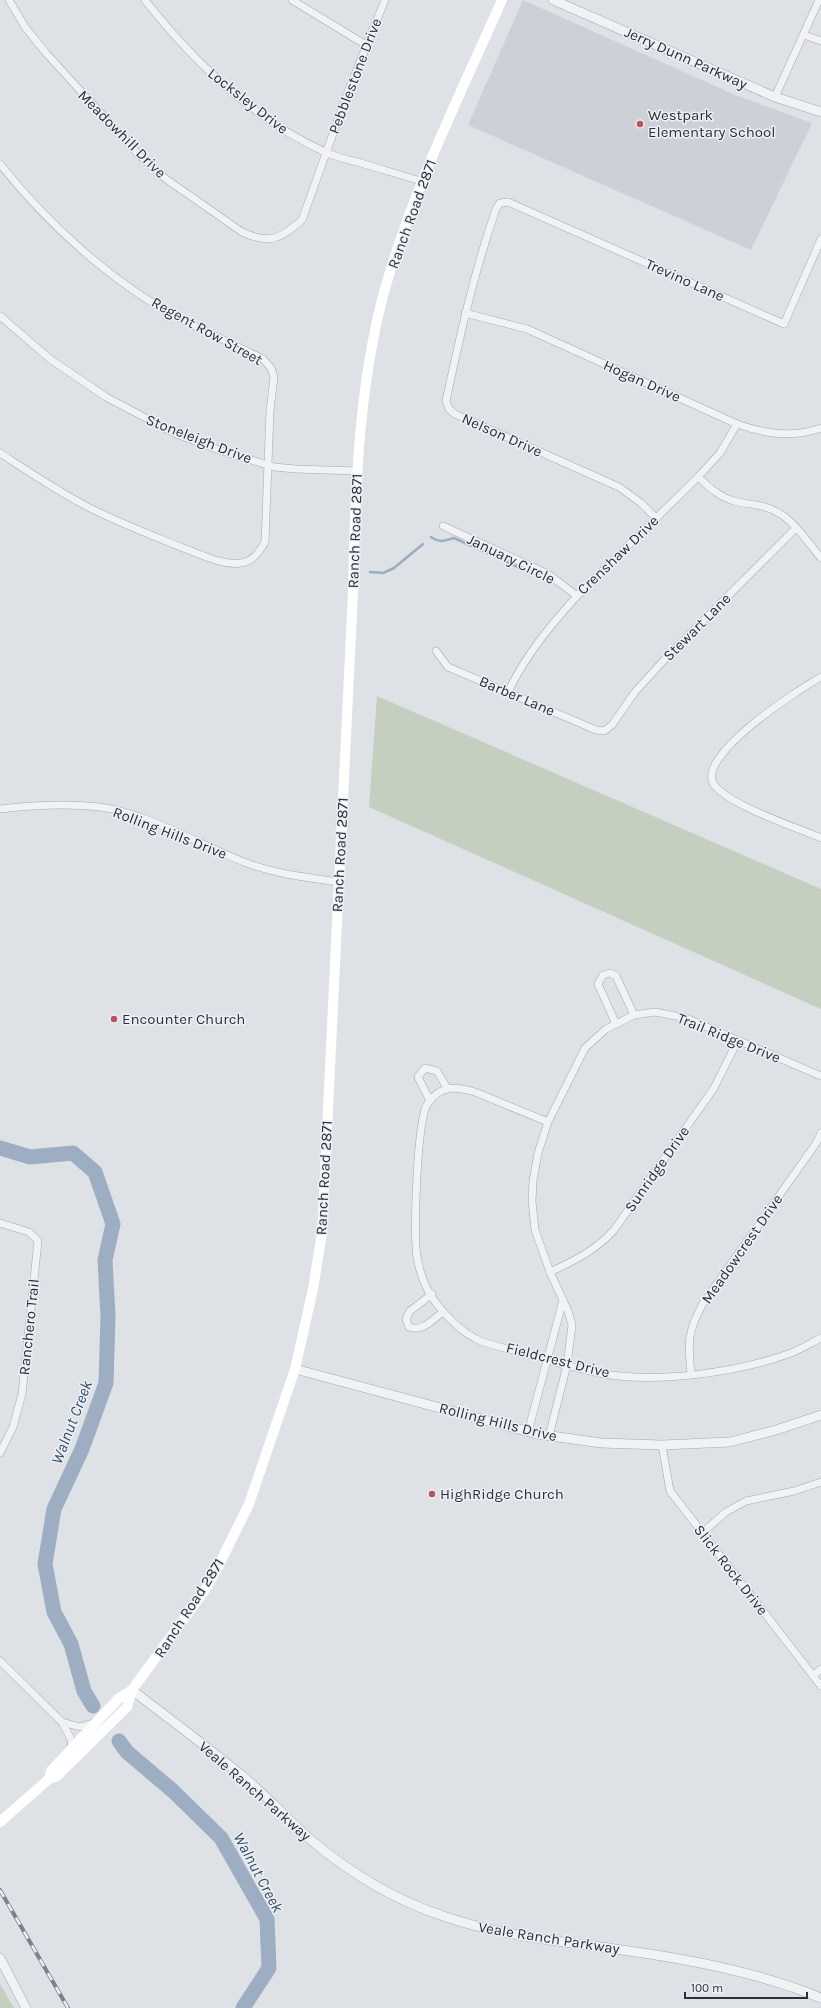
<svg xmlns="http://www.w3.org/2000/svg" width="821" height="2008" font-family="Karla,sans-serif">
	<style>
		.built { fill: #cdd0d7 }
		.green { fill: #c4cfc0 }
		.lines { fill: none; stroke-linecap: round; stroke-linejoin: round }
		.stream { stroke: #9daec2; stroke-width: 2.5 }
		.river { stroke: #9daec2; stroke-width: 15 }
		.minor-casing { stroke: #a4a8af; stroke-width: 8 }
		.tertiary-casing { stroke: #a4a8af; stroke-width: 10 }
		.minor { stroke: #f1f2f5; stroke-width: 7 }
		.tertiary { stroke: #f1f2f5; stroke-width: 9 }
		.secondary { stroke: #fff; stroke-width: 10 }
		.rail-casing { stroke: #7a818e; stroke-width: 4 }
		.rail { stroke: #edf0f4; stroke-width: 2.5; stroke-dasharray: 8; stroke-linecap: butt }
		.poi-dot { fill: #be515f; stroke: #edf0f4; stroke-width: 1.5 }
		.labels { text-anchor: middle; stroke-width: 3; stroke-linejoin: round; paint-order: stroke }
		.street-label { font-size: 15px; fill: #292f3b; stroke: #edf0f4 }
		.poi-label { font-size: 15px; fill: #292f3b; stroke: #edf0f4; text-anchor: start }
		.water-label { font-size: 16px; font-style: italic; fill: #384e6a; stroke: #edf0f4 }
	</style>
	<rect width="100%" height="100%" fill="#dee1e6"/>
	<polygon class="built" points="523,0 733,94 812,123 751,250 468,125"/>
	<g class="green">
		<polygon points="377,696 821,889 821,1009 369,807"/>
		<polygon points="0,1984 14,2008 0,2008"/>
	</g>
	<g class="lines">
		<g class="stream">
			<path d="M431,537C439,543 444,541 454,538L531,573V574"/>
			<polyline points="370,572 383,573 394,568 423,544"/>
		</g>
		<g class="river">
			<polyline points="0,1148 30,1157 73,1153 95,1172 113,1224 105,1260 108,1316 106,1383 82,1449 54,1509 45,1564 54,1612 71,1644 84,1691 93,1706"/>
			<polyline points="119,1741 127,1752 173,1791 221,1838 267,1919 269,1968 243,2008"/>
		</g>
		<defs>
			<g id="minor">
				<path d="M9,0L25,27L46,53L139,155L166,179L242,232C270,245 280,239 302,220L349,89L385,0"/>
				<path d="M145,0C193,61 253,119 325,152C335,157 346,159 357,162C378,168 400,175 421,181"/>
				<polyline points="292,0 366,45"/>
				<polyline points="804,35 821,41"/>
				<polyline points="775,97 819,0"/>
				<path d="M0,164C46,222 112,283 179,318C206,332 235,345 263,359L271,368L274,377L270,411L265,542C259,552 254,561 241,563C223,566 200,554 183,548C151,535 119,523 88,507C57,491 29,472 0,453"/>
				<path d="M465,313L527,329L737,424C765,434 792,438 821,428"/>
				<polyline points="0,316 50,359 106,397 176,434 225,452 274,467 296,469 358,471"/>
				<path d="M698,477C709,487 719,497 734,501C749,505 765,504 779,513C796,523 808,543 821,558"/>
				<path d="M656,518L641,503L619,487L455,414L449,409L446,401C460,336 474,272 496,209L500,203L508,202L784,324L821,239"/>
				<polyline points="443,526 548,574 577,596"/>
				<polyline points="436,651 448,667 596,730 604,731 612,725 635,692 665,659 796,528"/>
				<path d="M821,677C801,688 691,758 715,786C732,806 795,827 821,838"/>
				<path d="M508,692C526,655 549,627 577,596L698,477L720,453L737,424"/>
				<path d="M0,809C33,805 66,803 100,807C149,814 198,844 244,862C274,874 306,877 338,882"/>
				<polyline points="616,1024 598,984 603,975 610,973 616,976 634,1015"/>
				<polyline points="430,1101 418,1077 425,1068 437,1071 447,1088"/>
				<path d="M548,1122L475,1092C456,1086 441,1085 428,1103C417,1118 413,1235 417,1257C420,1275 428,1294 440,1308C449,1319 463,1332 476,1339C491,1346 511,1349 527,1354C551,1361 575,1368 599,1373C655,1384 737,1373 791,1353C801,1349 811,1343 821,1338"/>
				<polyline points="0,1223 29,1232 38,1241 22,1394 13,1427 0,1453"/>
				<path d="M550,1272C574,1261 596,1250 614,1230L714,1088L738,1040"/>
				<path d="M432,1294L410,1311L406,1319L409,1327C423,1332 432,1320 443,1312"/>
				<path d="M691,1374C688,1342 687,1334 702,1305L817,1142L821,1133"/>
				<polyline points="528,1432 563,1300"/>
				<polyline points="549,1436 567,1365 572,1325 568,1311 550,1272 535,1230 532,1201 533,1181 538,1153 548,1122 585,1048 606,1029 634,1015 655,1012 686,1018 821,1076"/>
				<polyline points="662,1445 670,1491 821,1686"/>
				<polyline points="702,1533 726,1512 746,1501 794,1491 821,1482"/>
				<polyline points="0,1661 62,1722 71,1739 72,1751"/>
				<polyline points="813,1676 821,1669"/>
				<polyline points="62,1722 80,1727 96,1722"/>
			</g>
			<g id="tertiary">
				<polyline points="553,0 775,97 821,112"/>
				<polyline points="295,1369 537,1434 601,1443 662,1445 730,1442 776,1430 821,1415"/>
				<path d="M132,1690C168,1718 205,1745 240,1774C265,1794 287,1819 311,1840C350,1873 397,1901 446,1917C505,1937 567,1942 629,1951C694,1960 761,1973 821,1998"/>
				<polyline points="0,1958 26,2008"/>
			</g>
		</defs>
		<use href="#minor" class="minor-casing"/>
		<use href="#tertiary" class="tertiary-casing"/>
		<use href="#minor" class="minor"/>
		<use href="#tertiary" class="tertiary"/>
		<g class="secondary">
			<polyline points="49,1779 51,1771 118,1699 132,1690"/>
			<path d="M0,1822L49,1779L57,1776L127,1707L132,1690L205,1590L219,1565L249,1504L295,1369L313,1289L322,1233L353,592C355,493 358,392 383,296C411,193 459,97 502,0"/>
		</g>
		<defs>
			<polyline id="rail" points="0,1890 68,2008"/>
		</defs>
		<use href="#rail" class="rail-casing"/>
		<use href="#rail" class="rail"/>
	</g>
	<g class="poi-dot">
		<circle cx="640" cy="124" r="4"/>
		<circle cx="114" cy="1019" r="4"/>
		<circle cx="432" cy="1494" r="4"/>
	</g>
	<g class="labels">
		<g class="street-label">
			<text transform="translate(686 58) rotate(24)" y="5">Jerry Dunn Parkway</text>
			<text transform="translate(355 76) rotate(-69)" y="5">Pebblestone Drive</text>
			<text transform="translate(248 101) rotate(38)" y="5">Locksley Drive</text>
			<text transform="translate(122 134) rotate(45)" y="5">Meadowhill Drive</text>
			<text transform="translate(412 214) rotate(-70)" y="5">Ranch Road 2871</text>
			<text transform="translate(685 280) rotate(24)" y="5">Trevino Lane</text>
			<text transform="translate(207 331) rotate(29)" y="5">Regent Row Street</text>
			<text transform="translate(642 381) rotate(24)" y="5">Hogan Drive</text>
			<text transform="translate(502 435) rotate(24)" y="5">Nelson Drive</text>
			<text transform="translate(199 439) rotate(21)" y="5">Stoneleigh Drive</text>
			<text transform="translate(355 531) rotate(-88)" y="5">Ranch Road 2871</text>
			<text transform="translate(618 555) rotate(-44)" y="5">Crenshaw Drive</text>
			<text transform="translate(511 559) rotate(26)" y="5">January Circle</text>
			<text transform="translate(697 627) rotate(-45)" y="5">Stewart Lane</text>
			<text transform="translate(517 696) rotate(23)" y="5">Barber Lane</text>
			<text transform="translate(170 833) rotate(21)" y="5">Rolling Hills Drive</text>
			<text transform="translate(340 855) rotate(-87)" y="5">Ranch Road 2871</text>
			<text transform="translate(729 1038) rotate(22)" y="5">Trail Ridge Drive</text>
			<text transform="translate(657 1169) rotate(-55)" y="5">Sunridge Drive</text>
			<text transform="translate(324 1178) rotate(-87)" y="5">Ranch Road 2871</text>
			<text transform="translate(742 1249) rotate(-55)" y="5">Meadowcrest Drive</text>
			<text transform="translate(29 1327) rotate(-84)" y="5">Ranchero Trail</text>
			<text transform="translate(558 1360) rotate(14)" y="5">Fieldcrest Drive</text>
			<text transform="translate(498 1422) rotate(14)" y="5">Rolling Hills Drive</text>
			<text transform="translate(731 1570) rotate(52)" y="5">Slick Rock Drive</text>
			<text transform="translate(189 1608) rotate(-57)" y="5">Ranch Road 2871</text>
			<text transform="translate(255 1791) rotate(41)" y="5">Veale Ranch Parkway</text>
			<text transform="translate(549 1938) rotate(9)" y="5">Veale Ranch Parkway</text>
		</g>
		<g class="poi-label">
			<text x="648" y="120">Westpark<tspan x="648" dy="17">Elementary School</tspan></text>
			<text x="122" y="1024">Encounter Church</text>
			<text x="440" y="1499">HighRidge Church</text>
		</g>
		<g class="water-label">
			<text transform="translate(71 1422) rotate(-69)" y="6">Walnut Creek</text>
			<text transform="translate(259 1872) rotate(62)" y="6">Walnut Creek</text>
		</g>
	</g>
	<path d="M685 1992v6h122v-6" fill="none" stroke="#292f3b" stroke-width="2"/>
	<text x="691" y="1992" font-size="12" fill="#292f3b" stroke="#edf0f4" stroke-width="3" paint-order="stroke">100 m</text>
</svg>
